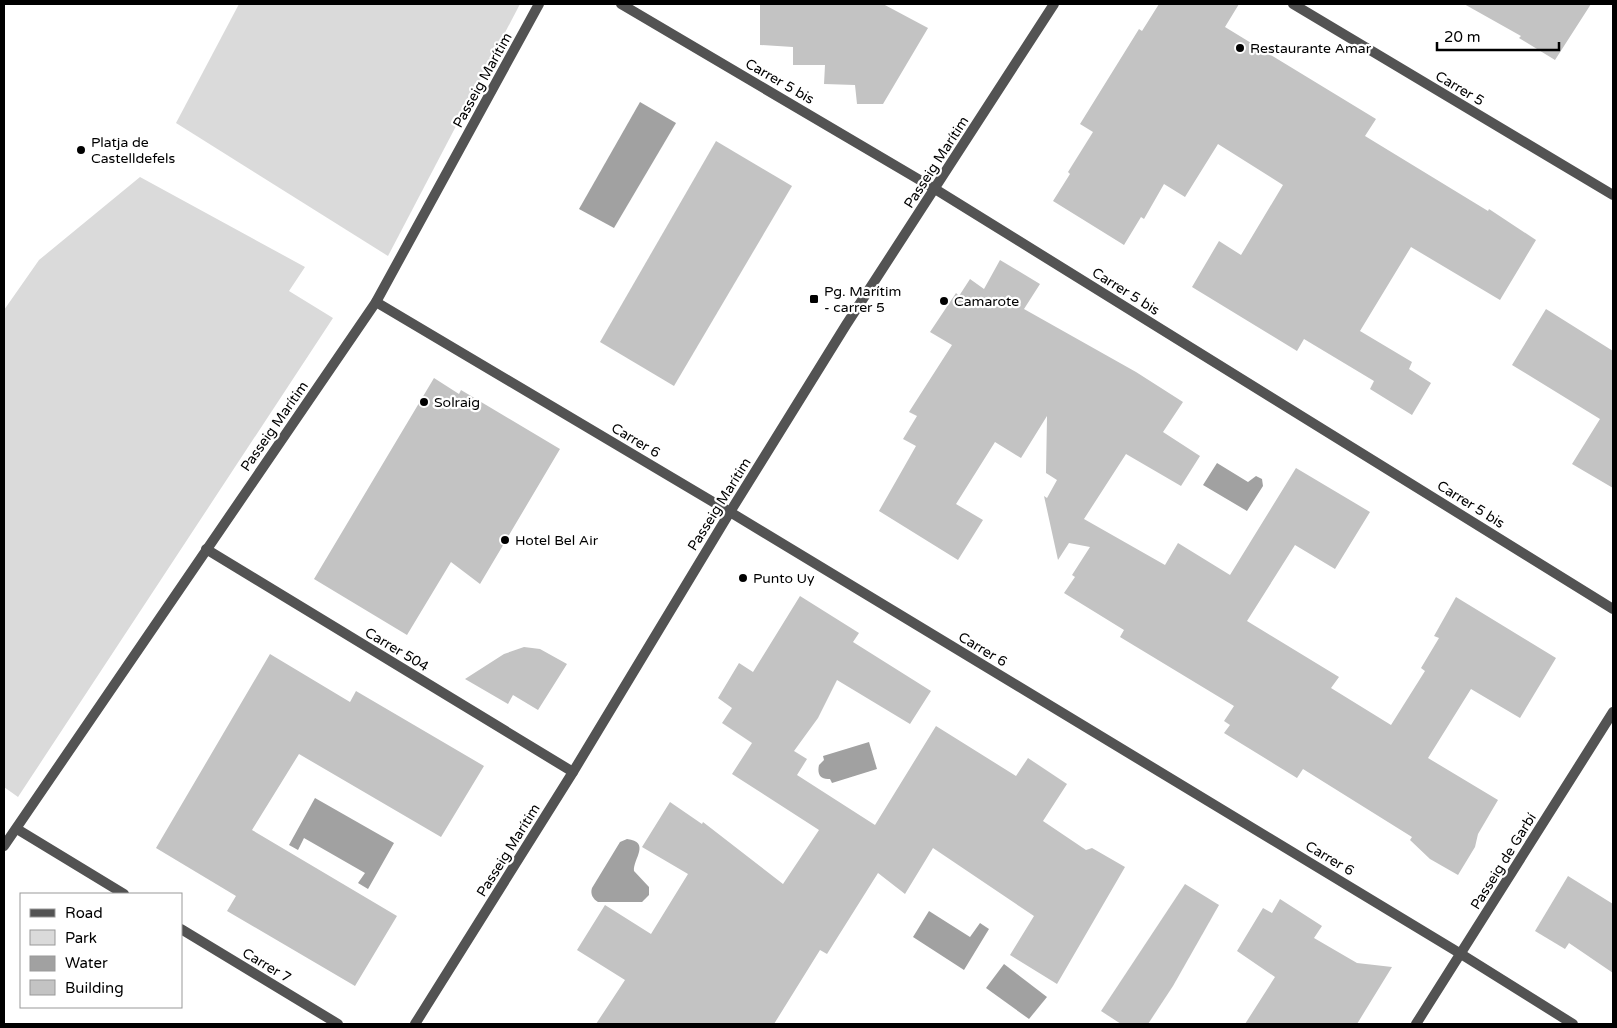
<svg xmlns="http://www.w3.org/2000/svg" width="1617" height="1028" font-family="'Varela Round',sans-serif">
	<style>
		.green { fill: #dadada }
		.water { fill: #a1a1a1 }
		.building { fill: #c3c3c3 }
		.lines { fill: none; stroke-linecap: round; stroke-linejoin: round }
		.pedestrian { stroke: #535353; stroke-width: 10 }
		.minor { stroke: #535353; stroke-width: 10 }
		.poi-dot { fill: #000; stroke: #fff; stroke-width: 2 }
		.labels { text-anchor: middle; stroke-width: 4.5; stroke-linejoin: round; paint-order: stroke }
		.poi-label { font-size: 14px; fill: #000; stroke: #fff; text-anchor: start }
		.street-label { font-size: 14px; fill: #000; stroke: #fff }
	</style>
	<rect width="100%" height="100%" fill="#fff"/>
	<g class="green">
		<polygon points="239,4 520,4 388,256 176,123"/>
		<polygon points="140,177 305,267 289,291 333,318 18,797 4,787 4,310 39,260"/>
	</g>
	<g class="water">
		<polygon points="640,102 676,123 614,228 579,209"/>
		<polygon points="1217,463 1248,482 1256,476 1262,479 1263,486 1247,511 1203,485"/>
		<path d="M869,742L877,769L832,783L830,779C820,780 817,774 819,765L824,760L823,756Z"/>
		<polygon points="315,798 394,843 368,889 358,883 365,873 304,838 298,850 289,845"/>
		<path d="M627,839C651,842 633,859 634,871L649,887V895L642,902H598C593,899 590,894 592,888L620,842Z"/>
		<polygon points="929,911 970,937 980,923 989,929 964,970 913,937"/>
		<polygon points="1004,964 1047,997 1029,1019 986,988"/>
	</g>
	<g class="building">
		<polygon points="760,4 883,4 928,28 883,104 857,104 855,85 824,84 825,65 793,65 793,47 760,45"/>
		<polygon points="1159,4 1239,4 1225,27 1376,119 1365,136 1488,211 1489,209 1536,240 1500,300 1411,247 1360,331 1412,362 1409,369 1431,383 1412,415 1370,389 1374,381 1304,339 1297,351 1192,287 1219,241 1241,255 1283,185 1218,144 1185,197 1164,184 1144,219 1141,217 1124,245 1053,201 1070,174 1068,172 1093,132 1080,124 1139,29 1142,31"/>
		<polygon points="1464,4 1591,4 1555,60 1519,38 1521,36"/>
		<polygon points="716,141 792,186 674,386 600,342"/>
		<polygon points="1000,260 1040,284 1024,309 1136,372 1183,402 1163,432 1200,456 1181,486 1126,454 1084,519 1165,565 1178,543 1230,575 1296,468 1370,512 1335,569 1295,545 1247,621 1339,677 1331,688 1391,725 1425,671 1421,668 1439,638 1434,636 1456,597 1556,658 1520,718 1471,689 1428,758 1498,800 1478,834 1475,847 1458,875 1430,859 1410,840 1412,837 1303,769 1297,778 1224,733 1230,725 1224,721 1234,706 1120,637 1124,630 1064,593 1075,577 1072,575 1090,547 1069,543 1058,560 1044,496 1047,498 1057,480 1046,473 1047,416 1021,458 995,442 956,504 983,520 958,560 879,511 916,446 903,439 917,416 909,412 952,345 930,332 956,293 959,296 970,279 984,289"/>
		<polygon points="1546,309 1613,351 1613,488 1572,464 1600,419 1512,365"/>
		<polygon points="434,378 459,394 461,390 560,449 480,584 451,562 407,635 314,579"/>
		<polygon points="800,596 859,633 853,642 931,691 910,724 837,680 818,718 794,751 807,759 797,775 875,825 936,726 1016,776 1028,758 1067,784 1043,821 1086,850 1092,848 1125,867 1057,984 1010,955 1034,916 933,848 905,894 878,873 827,954 820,950 774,1024 596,1024 625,980 577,950 605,905 651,934 688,874 642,847 670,802 702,824 703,822 783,884 819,830 732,774 752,743 722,723 732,708 718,698 739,663 753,672"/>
		<polygon points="524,647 540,649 567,664 538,710 513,695 508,704 465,679 504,654"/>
		<polygon points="270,654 350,702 356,691 484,766 441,837 299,754 252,830 397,916 355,986 227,911 236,896 156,848"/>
		<polygon points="1568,876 1613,904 1613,973 1569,943 1565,949 1535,931"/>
		<polygon points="1185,884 1219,905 1173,986 1148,1024 1121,1024 1101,1011"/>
		<polygon points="1280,899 1322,926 1314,938 1357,963 1392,967 1357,1024 1245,1024 1275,977 1237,951 1263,908 1272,913"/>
	</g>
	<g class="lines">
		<g class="pedestrian">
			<polyline points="621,4 935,189"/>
			<polyline points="376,302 730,512"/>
			<polyline points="206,549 573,772"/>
			<polyline points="17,829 124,894"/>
			<polyline points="4,846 376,302 539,4"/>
			<polyline points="181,929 338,1024"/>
		</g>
		<g class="minor">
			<polyline points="1293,4 1613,195"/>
			<polyline points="935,189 1613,609"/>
			<polyline points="730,512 1461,954 1573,1024"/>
			<polyline points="415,1024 573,772 730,512 846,325 1054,4"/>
			<polyline points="1416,1024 1613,712"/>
		</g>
	</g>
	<g class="poi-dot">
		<circle cx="1240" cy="48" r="5"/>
		<circle cx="81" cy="150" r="5"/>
		<rect x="809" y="294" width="10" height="10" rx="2.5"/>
		<circle cx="944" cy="301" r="5"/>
		<circle cx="424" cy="402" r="5"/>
		<circle cx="505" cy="540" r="5"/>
		<circle cx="743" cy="578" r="5"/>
	</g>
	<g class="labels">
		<g class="poi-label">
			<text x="1250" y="53">Restaurante Amar</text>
			<text x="91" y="147">Platja de<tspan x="91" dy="16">Castelldefels</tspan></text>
			<text x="824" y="296">Pg. Marítim<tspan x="824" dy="16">- carrer 5</tspan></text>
			<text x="954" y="306">Camarote</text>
			<text x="434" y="407">Solraig</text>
			<text x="515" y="545">Hotel Bel Air</text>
			<text x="753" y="583">Punto Uy</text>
		</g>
		<g class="street-label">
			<text transform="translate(482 80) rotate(-61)" y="5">Passeig Marítim</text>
			<text transform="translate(780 81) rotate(30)" y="5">Carrer 5 bis</text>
			<text transform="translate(1460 88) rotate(31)" y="5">Carrer 5</text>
			<text transform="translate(936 162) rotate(-57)" y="5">Passeig Marítim</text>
			<text transform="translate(1126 291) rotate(32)" y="5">Carrer 5 bis</text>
			<text transform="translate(274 426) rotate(-55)" y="5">Passeig Marítim</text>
			<text transform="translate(636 440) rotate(31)" y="5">Carrer 6</text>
			<text transform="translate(719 504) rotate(-58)" y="5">Passeig Marítim</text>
			<text transform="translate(1471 504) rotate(32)" y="5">Carrer 5 bis</text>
			<text transform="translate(397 649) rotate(31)" y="5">Carrer 504</text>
			<text transform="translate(983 649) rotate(31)" y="5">Carrer 6</text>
			<text transform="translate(508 850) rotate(-58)" y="5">Passeig Marítim</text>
			<text transform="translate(1330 858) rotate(31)" y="5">Carrer 6</text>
			<text transform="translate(1503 861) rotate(-58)" y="5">Passeig de Garbí</text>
			<text transform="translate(267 965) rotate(31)" y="5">Carrer 7</text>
		</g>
	</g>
	<rect width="1617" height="1028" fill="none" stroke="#000000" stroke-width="10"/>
	<rect x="20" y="893" width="162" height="115" fill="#ffffff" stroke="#999999"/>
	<rect x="30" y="909" width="25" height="8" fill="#535353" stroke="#999999"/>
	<text x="65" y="918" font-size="15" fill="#000000">Road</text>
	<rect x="30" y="930" width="25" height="15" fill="#dadada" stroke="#999999"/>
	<text x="65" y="943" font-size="15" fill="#000000">Park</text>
	<rect x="30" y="956" width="25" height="15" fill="#a1a1a1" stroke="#999999"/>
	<text x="65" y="968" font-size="15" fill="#000000">Water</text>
	<rect x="30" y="980" width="25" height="15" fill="#c3c3c3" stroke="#999999"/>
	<text x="65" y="993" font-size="15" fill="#000000">Building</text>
	<path d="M1437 42v8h122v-8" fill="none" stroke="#000000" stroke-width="2.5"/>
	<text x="1444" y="42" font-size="15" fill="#000000" stroke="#ffffff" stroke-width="4" paint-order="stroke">20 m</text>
</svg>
